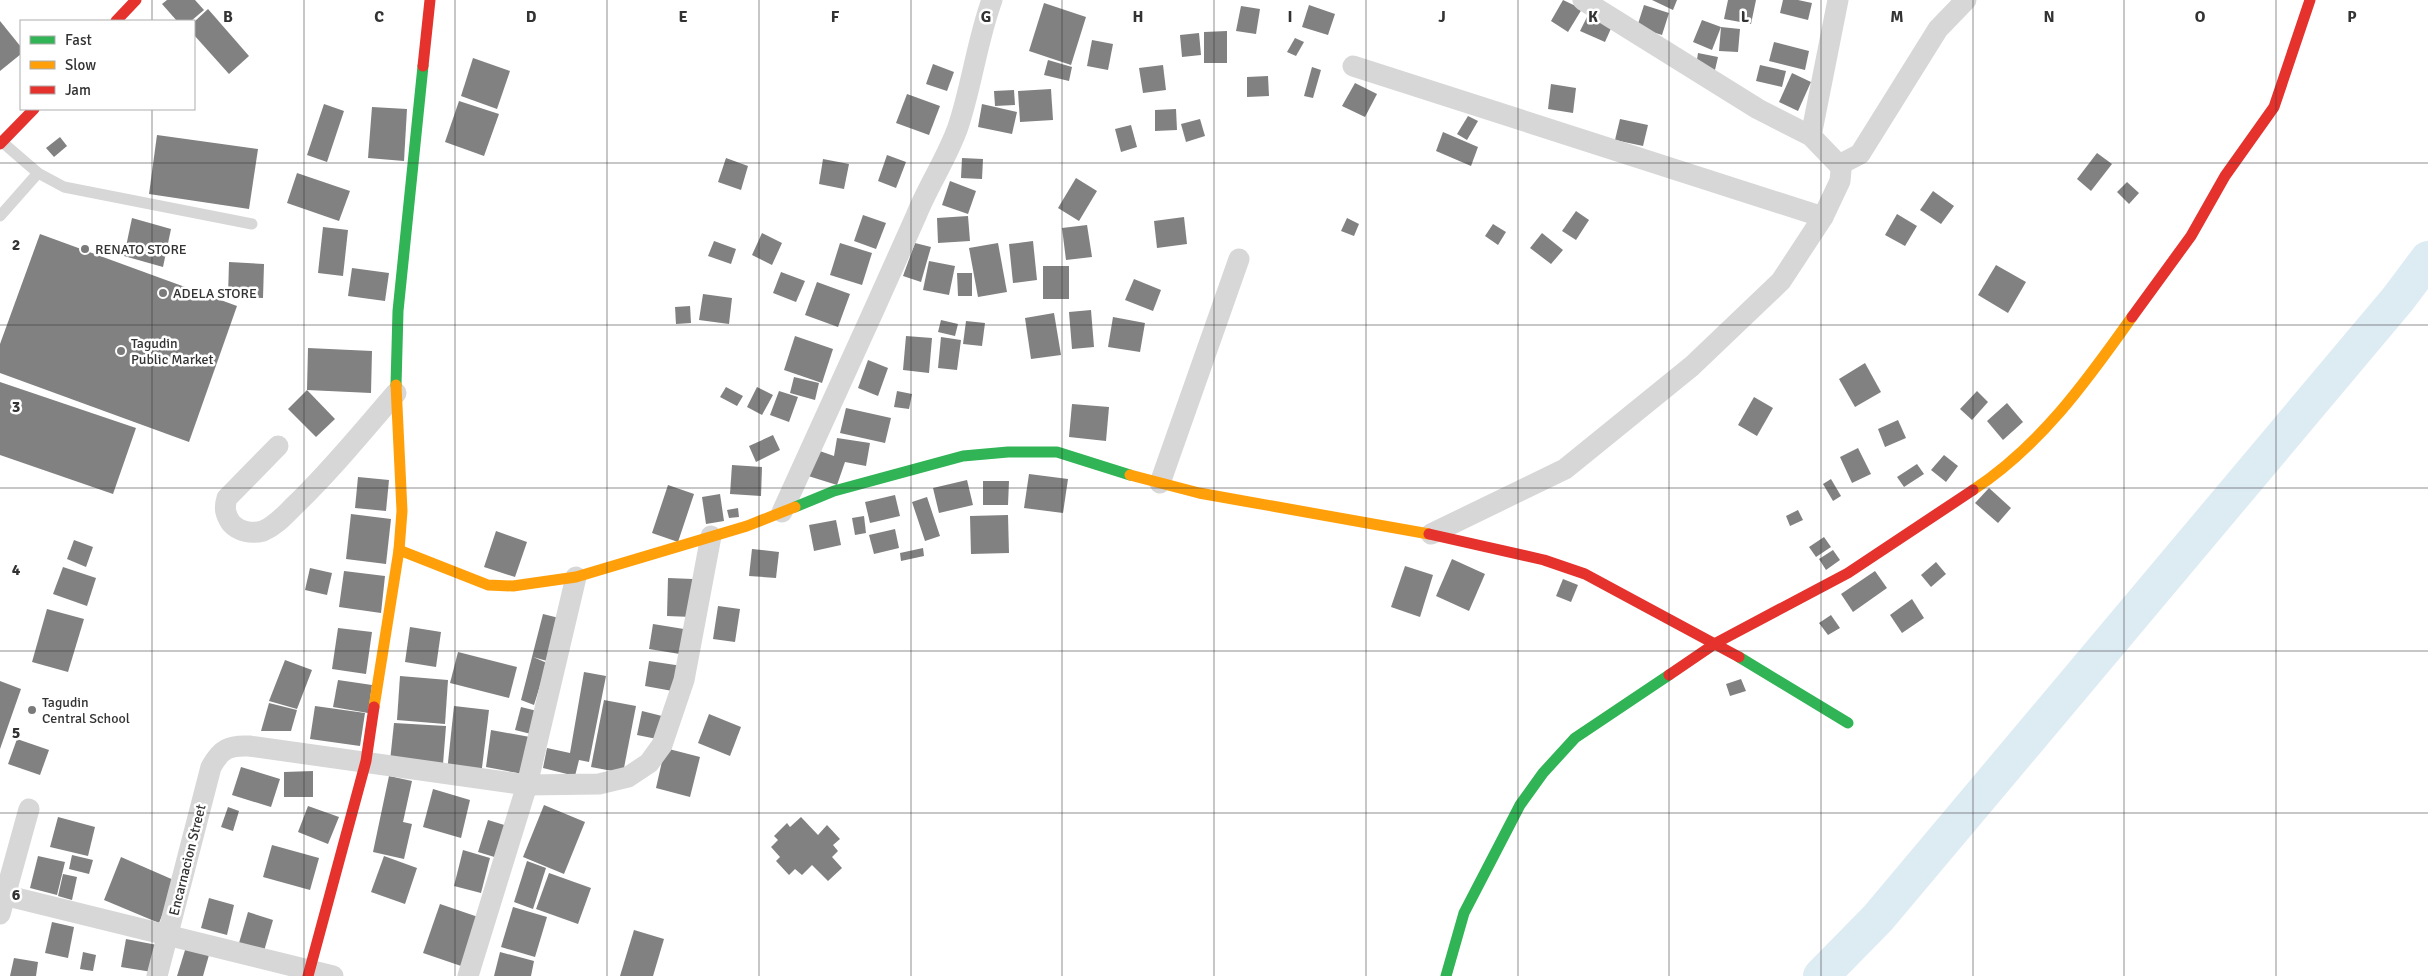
<svg xmlns="http://www.w3.org/2000/svg" width="2428" height="976" font-family="Signika,sans-serif">
	<style>
		.lines { fill: none; stroke-linecap: round; stroke-linejoin: round }
		.river { stroke: #ddebf3; stroke-width: 36 }
		.building { fill: #818181 }
		.lane { stroke: #d7d7d7; stroke-width: 11 }
		.street { stroke: #d7d7d7; stroke-width: 21 }
		.fast { stroke: #30b455; stroke-width: 11 }
		.slow { stroke: #ff9f0a; stroke-width: 11 }
		.jam { stroke: #e5322d; stroke-width: 11 }
		.grid { fill: none; stroke: #333; stroke-width: 1; stroke-opacity: 0.55 }
		.poi-dot { fill: #7a7a7a; stroke: #fff; stroke-width: 2 }
		.labels { text-anchor: middle; stroke-width: 5; stroke-linejoin: round; paint-order: stroke }
		.poi-label { font-size: 14px; fill: #333; stroke: #fff; text-anchor: start }
		.street-label { font-size: 14px; fill: #333; stroke: #fff }
		.grid-label { font-size: 16px; text-anchor: middle; font-weight: bold; fill: #333; stroke: #fff; stroke-width: 5; stroke-linejoin: round; paint-order: stroke }
	</style>
	<rect width="100%" height="100%" fill="#fff"/>
	<g class="lines">
		<polyline class="river" points="1821,976 1878,918 2398,299 2428,259"/>
	</g>
	<g class="building">
		<polygon points="167,0 195,0 204,10 191,21 177,21 162,4"/>
		<polygon points="1563,0 1582,9 1568,32 1551,21"/>
		<polygon points="1652,0 1677,0 1673,10"/>
		<polygon points="1728,0 1756,0 1751,24 1724,19"/>
		<polygon points="1783,0 1798,0 1812,3 1808,20 1780,13"/>
		<polygon points="1044,3 1086,17 1071,65 1029,51"/>
		<polygon points="1309,5 1335,14 1328,35 1302,27"/>
		<polygon points="1644,5 1669,13 1662,35 1637,27"/>
		<polygon points="1241,6 1260,9 1256,34 1236,31"/>
		<polygon points="208,9 249,56 229,74 194,35 194,22"/>
		<polygon points="1589,13 1613,24 1605,42 1580,31"/>
		<polygon points="1702,20 1721,27 1712,50 1693,42"/>
		<polygon points="0,21 21,47 21,54 0,71"/>
		<polygon points="1721,27 1740,29 1738,52 1719,51"/>
		<polygon points="1227,31 1227,63 1204,63 1204,32"/>
		<polygon points="1199,33 1201,55 1182,57 1180,35"/>
		<polygon points="1295,38 1304,42 1296,56 1287,52"/>
		<polygon points="1092,40 1113,44 1108,70 1087,66"/>
		<polygon points="1774,42 1809,51 1805,70 1769,61"/>
		<polygon points="1698,53 1718,57 1715,70 1696,66"/>
		<polygon points="473,58 510,71 497,109 461,96"/>
		<polygon points="1048,60 1072,67 1069,81 1044,75"/>
		<polygon points="933,64 954,72 947,91 926,84"/>
		<polygon points="1163,65 1166,90 1143,93 1139,68"/>
		<polygon points="1760,65 1786,71 1782,87 1756,81"/>
		<polygon points="1312,67 1321,70 1313,98 1304,96"/>
		<polygon points="1792,73 1811,82 1798,111 1779,102"/>
		<polygon points="1268,76 1269,96 1247,97 1247,77"/>
		<polygon points="1355,83 1377,94 1365,117 1342,106"/>
		<polygon points="1551,84 1576,88 1573,113 1548,109"/>
		<polygon points="1051,89 1053,120 1020,122 1018,91"/>
		<polygon points="1014,90 1015,105 995,106 994,91"/>
		<polygon points="907,94 940,106 929,135 896,123"/>
		<polygon points="459,101 499,114 484,156 445,142"/>
		<polygon points="324,104 344,111 327,162 307,155"/>
		<polygon points="982,104 1017,112 1012,134 978,127"/>
		<polygon points="372,107 407,109 404,161 368,158"/>
		<polygon points="1176,109 1177,130 1155,131 1155,110"/>
		<polygon points="1468,116 1478,121 1467,140 1457,134"/>
		<polygon points="1200,119 1205,136 1186,142 1181,124"/>
		<polygon points="1620,119 1648,125 1643,146 1615,140"/>
		<polygon points="1131,125 1137,147 1121,152 1115,129"/>
		<polygon points="1443,132 1478,147 1471,166 1436,151"/>
		<polygon points="157,135 258,149 249,209 149,194"/>
		<polygon points="60,137 67,146 54,157 46,148"/>
		<polygon points="2097,153 2112,164 2091,191 2077,179"/>
		<polygon points="887,155 906,162 896,188 878,181"/>
		<polygon points="726,158 748,166 741,190 718,182"/>
		<polygon points="962,158 983,159 982,179 961,178"/>
		<polygon points="823,159 849,164 844,189 819,184"/>
		<polygon points="297,173 350,191 339,221 287,203"/>
		<polygon points="1076,178 1097,191 1079,221 1058,208"/>
		<polygon points="950,181 976,191 968,214 942,205"/>
		<polygon points="2127,182 2139,193 2129,204 2117,192"/>
		<polygon points="1933,191 1954,206 1941,224 1920,210"/>
		<polygon points="1576,211 1589,220 1576,240 1562,231"/>
		<polygon points="1897,214 1917,226 1905,246 1885,235"/>
		<polygon points="863,215 886,223 876,249 854,241"/>
		<polygon points="968,216 970,241 938,243 937,218"/>
		<polygon points="1184,217 1187,244 1157,248 1154,221"/>
		<polygon points="132,218 171,229 163,267 124,256"/>
		<polygon points="1347,218 1359,224 1354,236 1341,231"/>
		<polygon points="1493,224 1506,232 1498,245 1485,236"/>
		<polygon points="1087,225 1092,257 1066,260 1062,228"/>
		<polygon points="323,227 348,230 343,276 318,273"/>
		<polygon points="762,233 782,243 772,265 752,255"/>
		<polygon points="1542,233 1563,250 1551,264 1530,248"/>
		<polygon points="40,234 237,306 189,442 0,373 0,344"/>
		<polygon points="714,241 736,249 731,264 708,256"/>
		<polygon points="1033,241 1037,280 1013,283 1009,244"/>
		<polygon points="840,243 872,253 862,285 830,275"/>
		<polygon points="915,243 931,247 921,282 903,276"/>
		<polygon points="998,243 1007,292 978,297 969,248"/>
		<polygon points="929,261 955,266 949,295 923,290"/>
		<polygon points="229,262 264,264 263,298 228,297"/>
		<polygon points="1996,265 2026,282 2008,313 1978,295"/>
		<rect x="1043" y="266" width="26" height="33"/>
		<polygon points="352,268 389,273 385,301 348,296"/>
		<polygon points="781,272 805,281 796,302 773,293"/>
		<polygon points="957,273 972,273 972,296 958,296"/>
		<polygon points="1134,279 1161,290 1153,311 1125,300"/>
		<polygon points="817,282 850,294 838,327 805,315"/>
		<polygon points="703,294 732,298 729,324 699,320"/>
		<polygon points="690,306 691,323 676,324 675,307"/>
		<polygon points="1091,310 1094,347 1072,349 1069,312"/>
		<polygon points="1054,313 1061,355 1031,359 1025,318"/>
		<polygon points="1113,317 1145,323 1140,352 1108,347"/>
		<polygon points="941,320 958,324 955,336 938,332"/>
		<polygon points="966,321 985,323 982,346 963,344"/>
		<polygon points="795,336 833,349 822,383 784,370"/>
		<polygon points="906,336 932,338 929,373 903,370"/>
		<polygon points="941,337 961,340 957,370 938,368"/>
		<polygon points="308,348 372,351 371,393 307,390"/>
		<polygon points="868,360 888,368 878,396 858,388"/>
		<polygon points="1865,363 1881,392 1855,407 1839,379"/>
		<polygon points="794,377 819,383 815,400 790,393"/>
		<polygon points="0,382 136,428 113,494 0,455"/>
		<polygon points="726,387 743,396 737,406 720,397"/>
		<polygon points="757,387 773,395 762,415 747,407"/>
		<polygon points="307,390 335,419 316,437 288,409"/>
		<polygon points="779,391 798,397 789,422 770,415"/>
		<polygon points="897,391 912,394 909,409 894,407"/>
		<polygon points="1977,391 1988,402 1972,420 1960,409"/>
		<polygon points="1754,397 1773,408 1757,436 1738,425"/>
		<polygon points="2007,403 2023,422 2003,440 1987,421"/>
		<polygon points="1072,404 1109,407 1106,441 1069,437"/>
		<polygon points="846,408 891,418 885,443 840,433"/>
		<polygon points="1898,420 1906,438 1885,447 1878,429"/>
		<polygon points="773,435 780,450 756,462 749,446"/>
		<polygon points="837,438 870,443 866,466 845,462 837,485 805,475 814,449 834,456"/>
		<polygon points="1858,448 1871,474 1852,483 1840,457"/>
		<polygon points="1944,455 1958,466 1946,482 1931,470"/>
		<polygon points="1917,464 1924,474 1904,487 1897,477"/>
		<polygon points="732,465 762,467 761,496 730,494"/>
		<polygon points="1029,474 1068,479 1063,513 1024,508"/>
		<polygon points="358,477 389,480 386,511 355,508"/>
		<polygon points="1831,479 1841,496 1833,501 1823,484"/>
		<polygon points="967,480 973,505 939,513 933,488"/>
		<polygon points="983,481 1009,481 1008,505 983,505"/>
		<polygon points="668,485 694,494 678,542 652,533"/>
		<polygon points="1989,488 2011,508 1998,523 1975,503"/>
		<polygon points="720,494 724,521 706,524 702,497"/>
		<polygon points="895,495 900,516 870,523 865,502"/>
		<polygon points="927,497 940,536 925,541 912,502"/>
		<polygon points="738,508 739,517 729,518 727,510"/>
		<polygon points="1798,510 1803,520 1790,526 1786,516"/>
		<polygon points="351,514 391,519 386,564 346,559"/>
		<polygon points="1008,515 1009,553 971,554 970,516"/>
		<polygon points="864,516 866,533 855,535 852,518"/>
		<polygon points="836,520 841,545 814,551 809,525"/>
		<polygon points="895,529 899,548 874,554 869,535"/>
		<polygon points="496,531 527,542 515,577 484,567"/>
		<polygon points="1824,537 1831,547 1816,557 1809,547"/>
		<polygon points="74,540 93,547 86,567 67,559"/>
		<polygon points="923,548 924,556 901,561 900,553"/>
		<polygon points="752,549 779,552 776,578 749,576"/>
		<polygon points="1833,550 1840,560 1826,570 1819,559"/>
		<polygon points="1452,559 1485,574 1469,611 1436,596"/>
		<polygon points="1936,562 1946,574 1931,587 1921,575"/>
		<polygon points="1405,566 1433,575 1420,617 1391,607"/>
		<polygon points="63,567 96,578 87,606 53,594"/>
		<polygon points="310,568 332,573 327,595 305,590"/>
		<polygon points="344,571 385,576 381,613 339,607"/>
		<polygon points="1875,571 1887,588 1853,612 1841,594"/>
		<polygon points="668,578 693,579 692,617 667,616"/>
		<polygon points="1563,579 1578,585 1571,602 1556,596"/>
		<polygon points="1912,599 1924,618 1902,633 1890,615"/>
		<polygon points="718,606 740,609 735,642 713,639"/>
		<polygon points="47,609 84,619 68,672 32,662"/>
		<polygon points="543,614 563,619 554,663 533,657 547,663 534,705 521,700"/>
		<polygon points="1831,615 1840,628 1828,635 1819,623"/>
		<polygon points="653,624 690,630 686,655 649,649"/>
		<polygon points="410,627 441,632 436,667 405,662"/>
		<polygon points="338,628 372,632 366,674 332,669"/>
		<polygon points="458,652 517,667 509,698 450,683"/>
		<polygon points="285,660 312,670 297,709 269,701"/>
		<polygon points="649,661 682,666 678,692 645,686"/>
		<polygon points="584,672 606,676 589,762 579,760 575,776 543,768 547,748 570,753"/>
		<polygon points="400,676 448,680 445,724 397,720"/>
		<polygon points="1741,679 1746,691 1730,696 1726,684"/>
		<polygon points="338,680 372,685 368,713 333,707"/>
		<polygon points="0,681 21,689 0,749"/>
		<polygon points="604,700 636,706 623,773 591,767"/>
		<polygon points="269,703 297,710 291,731 261,731"/>
		<polygon points="315,706 365,713 360,746 310,739"/>
		<polygon points="454,706 489,710 481,776 447,772"/>
		<polygon points="521,707 537,711 531,734 515,730"/>
		<polygon points="642,711 662,716 657,739 637,735"/>
		<polygon points="709,714 741,727 730,756 698,743"/>
		<polygon points="394,723 446,726 443,764 390,761"/>
		<polygon points="491,730 530,737 523,774 486,767"/>
		<polygon points="17,739 49,750 40,775 8,764"/>
		<polygon points="665,748 700,757 690,797 656,788"/>
		<polygon points="241,767 280,779 271,807 232,795"/>
		<polygon points="313,771 313,797 284,797 284,772"/>
		<polygon points="389,776 412,781 403,822 412,824 404,859 373,852"/>
		<polygon points="433,789 470,800 461,838 423,827"/>
		<polygon points="544,805 585,822 564,874 523,857"/>
		<polygon points="308,806 339,817 328,844 298,832"/>
		<polygon points="228,807 239,811 233,831 221,827"/>
		<polygon points="58,817 95,827 88,856 50,847"/>
		<polygon points="801,817 818,835 827,825 840,839 833,845 838,851 832,857 842,868 828,881 812,865 802,875 795,869 789,875 776,861 780,857 771,847 778,840 774,836 787,823 790,827"/>
		<polygon points="488,820 511,827 501,859 478,852"/>
		<polygon points="272,845 319,858 310,890 263,877"/>
		<polygon points="463,850 490,858 481,893 454,886"/>
		<polygon points="72,855 93,860 89,874 69,869"/>
		<polygon points="38,856 65,862 57,895 30,888"/>
		<polygon points="384,856 417,868 405,904 371,892"/>
		<polygon points="121,857 176,881 159,923 104,900"/>
		<polygon points="527,861 546,868 533,909 514,902"/>
		<polygon points="549,873 591,888 578,924 536,909"/>
		<polygon points="63,874 77,877 72,900 58,896"/>
		<polygon points="209,898 234,905 227,935 201,928"/>
		<polygon points="440,904 484,919 467,968 423,953"/>
		<polygon points="513,907 547,917 535,957 501,947"/>
		<polygon points="248,912 273,920 264,951 239,943"/>
		<polygon points="52,922 74,927 68,958 45,953"/>
		<polygon points="634,930 664,939 653,976 620,976"/>
		<polygon points="126,939 157,945 152,972 121,967"/>
		<polygon points="186,947 209,955 203,976 177,976"/>
		<polygon points="83,952 96,955 93,971 80,969"/>
		<polygon points="500,952 534,961 531,976 494,976"/>
		<polygon points="14,958 38,962 36,976 10,976"/>
	</g>
	<g class="lines">
		<g class="lane">
			<polyline points="2,142 38,173 64,187 252,224"/>
			<polyline points="0,216 38,173"/>
		</g>
		<g class="street">
			<polyline points="1353,66 1823,217"/>
			<polyline points="1811,136 1838,0"/>
			<polyline points="1839,165 1860,154 1938,29 1966,0"/>
			<path d="M278,446L227,498C224,508 225,514 231,523C239,532 252,534 263,531C275,526 284,516 293,507C330,472 362,432 396,393"/>
			<polyline points="1160,483 1239,259"/>
			<path d="M782,512C827,414 872,315 916,216C928,186 947,158 958,127C972,85 977,41 992,0"/>
			<polyline points="1431,534 1565,469 1692,366 1781,281 1823,217 1840,181 1841,170 1839,165 1811,136 1758,109 1583,0"/>
			<polyline points="4,895 333,976"/>
			<polyline points="0,914 29,809"/>
			<path d="M157,976L211,767C221,749 229,745 249,746L527,785L599,784L628,777L649,763L662,745L684,680L711,536"/>
			<polyline points="468,976 527,785 576,577"/>
		</g>
		<g class="fast">
			<polyline points="396,385 398,311 423,66"/>
			<polyline points="795,507 834,491 963,456 1008,452 1057,452 1130,475"/>
			<polyline points="1739,657 1848,723"/>
			<polyline points="1446,976 1464,913 1520,805 1543,773 1575,738 1669,675"/>
		</g>
		<g class="slow">
			<polyline points="1130,475 1199,493 1429,534"/>
			<path d="M1973,490C2040,446 2086,382 2132,317"/>
			<polyline points="399,550 488,585 513,586 576,577 747,526 795,507"/>
			<polyline points="374,707 399,550 402,511 396,385"/>
		</g>
		<g class="jam">
			<polyline points="116,21 136,0"/>
			<polyline points="423,66 430,0"/>
			<polyline points="0,144 34,109"/>
			<polyline points="2132,317 2191,236 2225,176 2274,107 2310,0"/>
			<polyline points="1429,534 1544,560 1585,574 1739,657"/>
			<polyline points="1669,675 1716,643 1848,573 1973,490"/>
			<polyline points="308,976 366,761 374,707"/>
		</g>
	</g>
	<path class="grid" d="M152,0V21M304,0V976M455,0V976M607,0V976M759,0V976M911,0V976M1062,0V976M1214,0V976M1366,0V976M1518,0V976M1669,0V976M1821,0V976M1973,0V976M2124,0V976M2276,0V976M152,109V976M0,163H2428M0,325H2428M0,488H2428M0,651H2428M0,813H2428"/>
	<g class="poi-dot">
		<circle cx="85" cy="249" r="5"/>
		<circle cx="163" cy="293" r="5"/>
		<circle cx="121" cy="351" r="5"/>
		<circle cx="32" cy="710" r="5"/>
	</g>
	<g class="labels">
		<g class="poi-label">
			<text x="95" y="254">RENATO STORE</text>
			<text x="173" y="298">ADELA STORE</text>
			<text x="131" y="348">Tagudin<tspan x="131" dy="16">Public Market</tspan></text>
			<text x="42" y="707">Tagudin<tspan x="42" dy="16">Central School</tspan></text>
		</g>
		<g class="street-label">
			<text transform="translate(187 860) rotate(-76)" y="5">Encarnacion Street</text>
		</g>
	</g>
	<g class="grid-label">
		<text x="228" y="22">B</text>
		<text x="379" y="22">C</text>
		<text x="531" y="22">D</text>
		<text x="683" y="22">E</text>
		<text x="835" y="22">F</text>
		<text x="986" y="22">G</text>
		<text x="1138" y="22">H</text>
		<text x="1290" y="22">I</text>
		<text x="1442" y="22">J</text>
		<text x="1593" y="22">K</text>
		<text x="1745" y="22">L</text>
		<text x="1897" y="22">M</text>
		<text x="2049" y="22">N</text>
		<text x="2200" y="22">O</text>
		<text x="2352" y="22">P</text>
		<text x="16" y="250">2</text>
		<text x="16" y="412">3</text>
		<text x="16" y="575">4</text>
		<text x="16" y="738">5</text>
		<text x="16" y="900">6</text>
	</g>
	<rect x="20" y="20" width="175" height="90" fill="#ffffff" stroke="#adadad"/>
	<rect x="30" y="36" width="25" height="8" fill="#30b455" stroke="#adadad"/>
	<text x="65" y="45" font-size="15" fill="#333333">Fast</text>
	<rect x="30" y="61" width="25" height="8" fill="#ff9f0a" stroke="#adadad"/>
	<text x="65" y="70" font-size="15" fill="#333333">Slow</text>
	<rect x="30" y="86" width="25" height="8" fill="#e5322d" stroke="#adadad"/>
	<text x="65" y="95" font-size="15" fill="#333333">Jam</text>
</svg>
